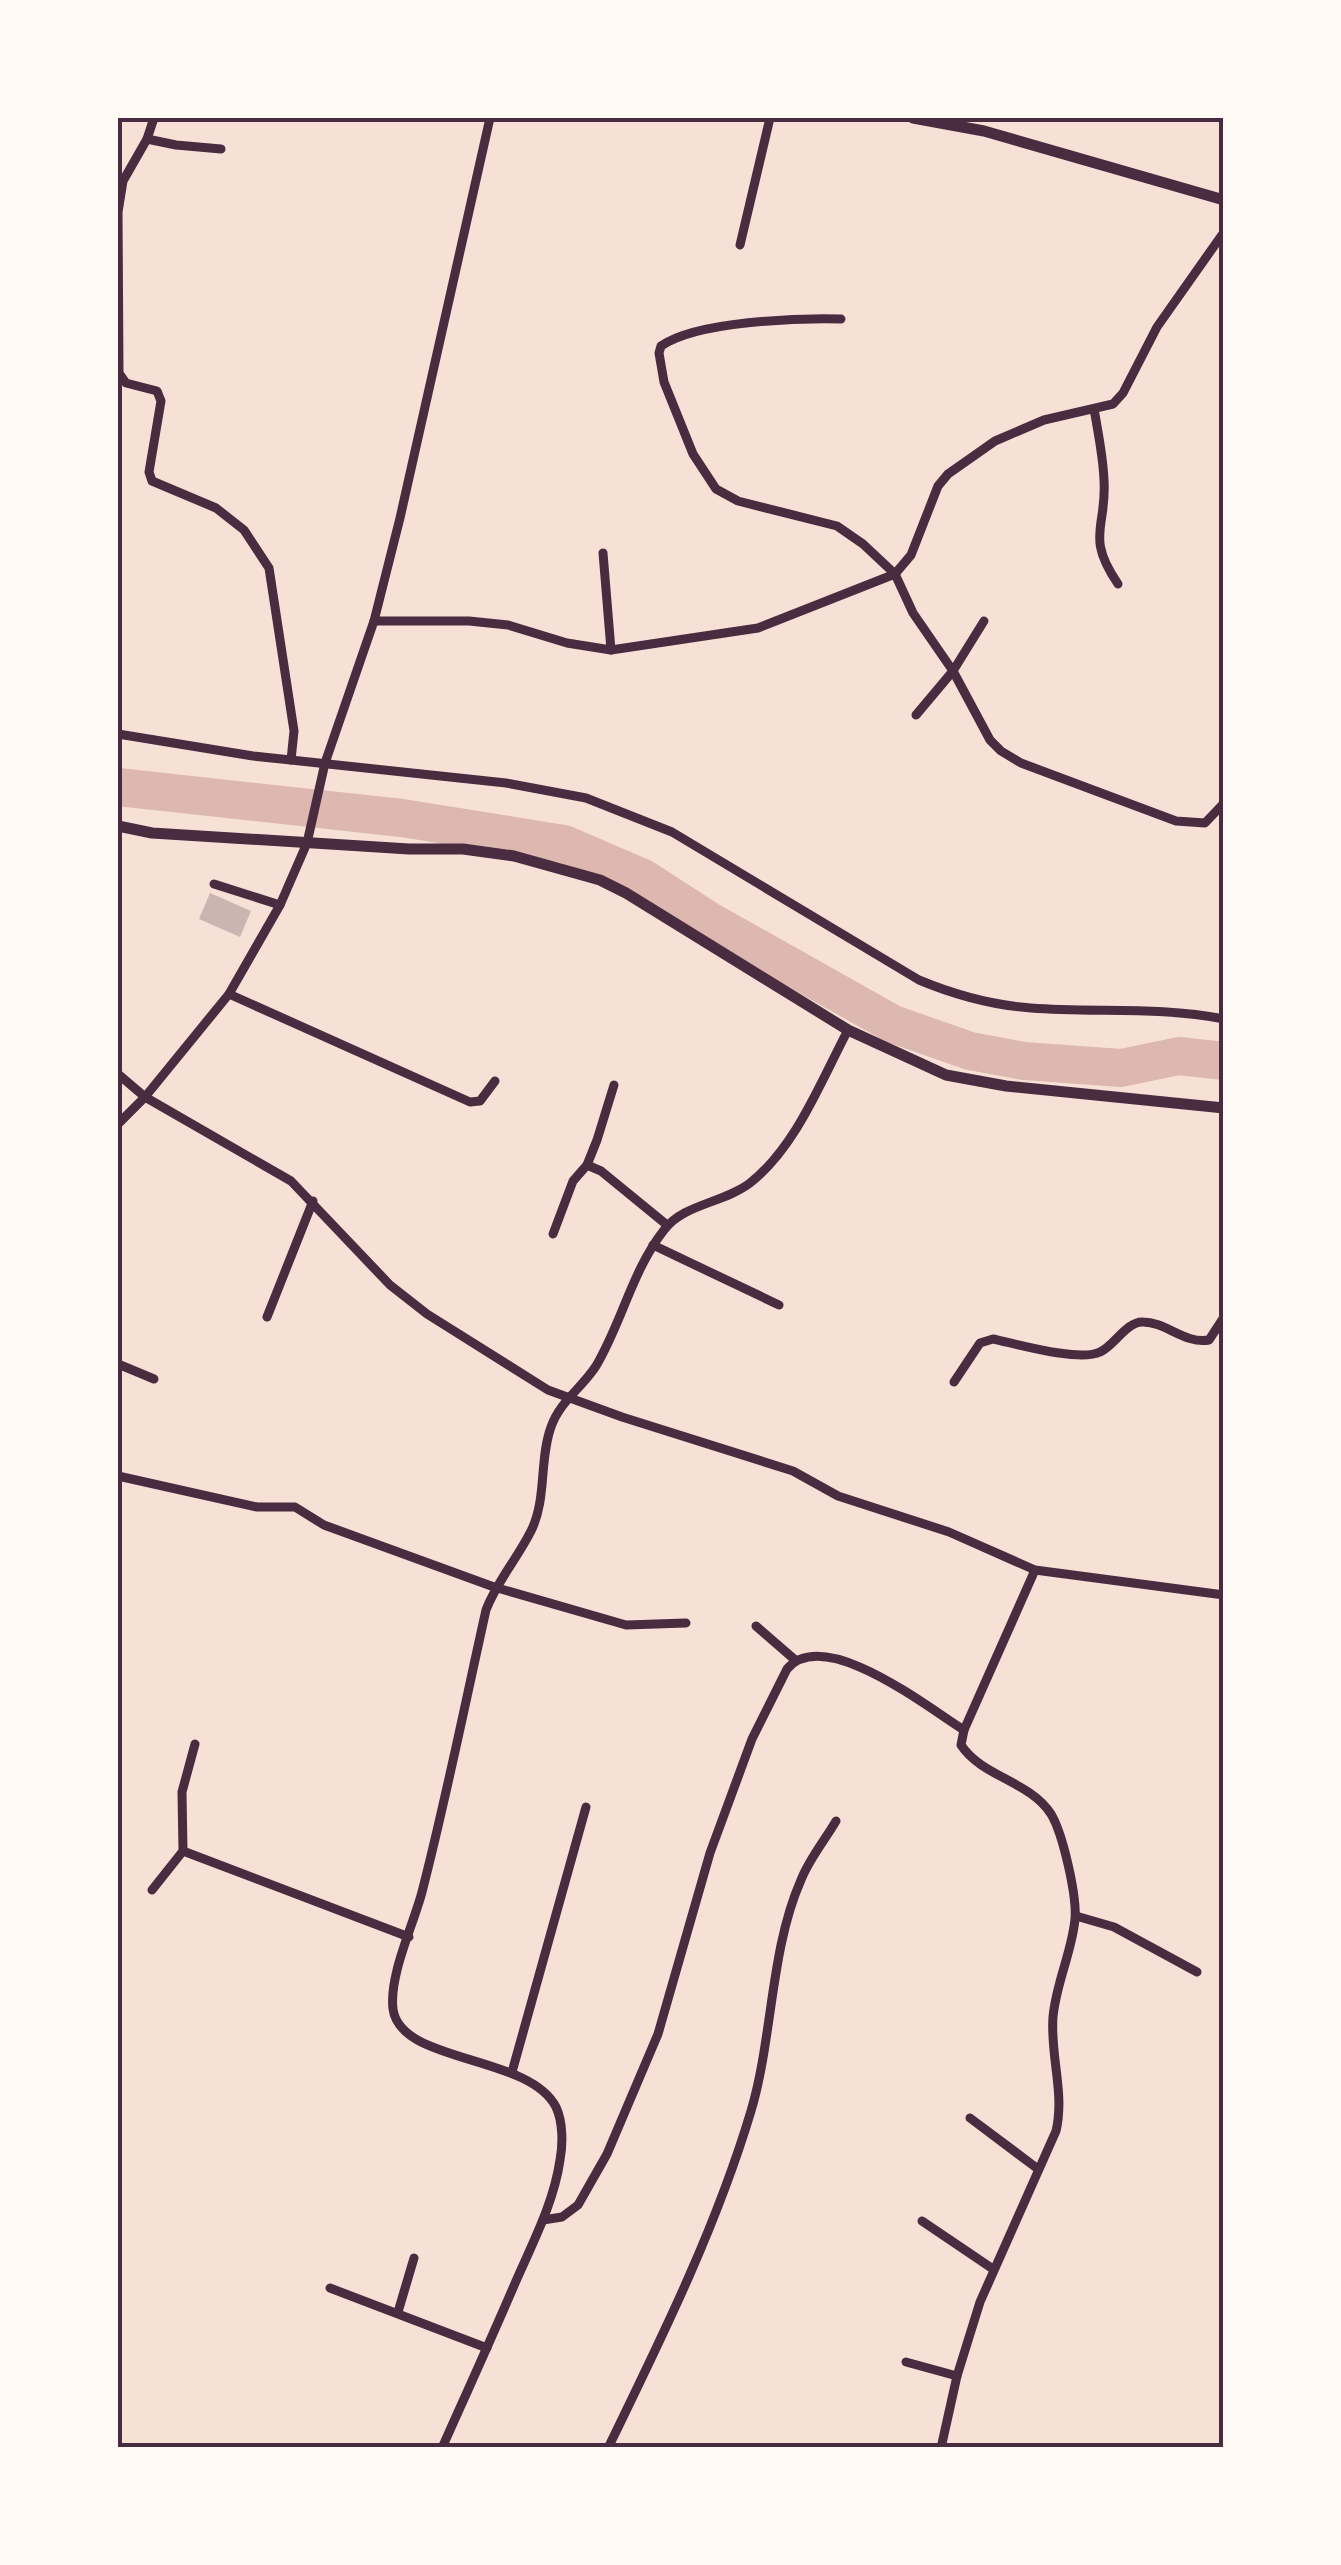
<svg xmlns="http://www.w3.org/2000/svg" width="1341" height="2565" font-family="Helvetica,sans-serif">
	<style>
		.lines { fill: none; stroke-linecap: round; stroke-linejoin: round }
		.river { stroke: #dcb8b0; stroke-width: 38 }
		.building { fill: #ccb4b1 }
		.minor { stroke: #4a2c40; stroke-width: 9 }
		.tertiary { stroke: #4a2c40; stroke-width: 11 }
		.neatline { fill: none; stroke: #4a2c40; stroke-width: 4 }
	</style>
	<rect width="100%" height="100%" fill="#f7e1d7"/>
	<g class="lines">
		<polyline class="river" points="118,787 402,818 564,844 643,878 708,920 893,1024 970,1051 1024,1061 1121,1068 1179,1056 1224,1061"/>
	</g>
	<polygon class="building" points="210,893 251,911 240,937 199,919"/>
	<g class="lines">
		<g class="minor">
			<polyline points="154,118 147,139 123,181 118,212 119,373 126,383 157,391 161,401 149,472 152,481 216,508 244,530 269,568 294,731 291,760"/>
			<polyline points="147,139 176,145 221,149"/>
			<polyline points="740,245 770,118"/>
			<path d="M841,319C797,318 697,321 661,346L659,353L664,382L693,454L716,489L738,501L837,526L863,544L895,574L913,613L953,671L990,740L1001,751L1021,763L1176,821L1205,823L1224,803"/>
			<path d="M1094,409C1098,432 1103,456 1104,480C1107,528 1085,536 1118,584"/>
			<polyline points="603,553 611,650"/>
			<polyline points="374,621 469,621 508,625 567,643 611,650 758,628 895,574 911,555 938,486 948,474 995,441 1044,420 1113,404 1123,393 1157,327 1224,232"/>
			<polyline points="916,715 953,671 984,621"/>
			<path d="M118,734L253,756L506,783L586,798L672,832L919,980C955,995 991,1005 1031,1008C1095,1013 1159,1006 1224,1019"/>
			<polyline points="214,884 280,905"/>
			<polyline points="229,994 470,1102 480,1101 495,1081"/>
			<polyline points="118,1074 145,1097 291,1181 390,1285 427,1314 548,1390 622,1417 793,1471 838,1496 949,1532 1035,1570 1224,1595"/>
			<polyline points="118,1124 145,1097 229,994 280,905 307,843 325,763 374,621 400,518 490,118"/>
			<polyline points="587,1165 601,1171 667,1225"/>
			<polyline points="553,1234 573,1181 587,1165 597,1140 614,1085"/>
			<polyline points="653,1245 779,1305"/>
			<polyline points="267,1317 313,1201"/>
			<polyline points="118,1364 154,1379"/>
			<path d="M954,1382L980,1343L993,1339C1017,1344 1079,1362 1100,1352C1114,1346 1127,1321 1143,1322C1166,1322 1184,1344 1209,1340L1224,1317"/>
			<polyline points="118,1476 257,1507 295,1507 324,1525 494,1587 626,1625 686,1623"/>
			<polyline points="756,1626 794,1659"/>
			<polyline points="183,1851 409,1937"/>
			<polyline points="152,1890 183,1851 182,1792 195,1744"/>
			<polyline points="1076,1916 1114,1927 1197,1972"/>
			<polyline points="512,2072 586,1807"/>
			<polyline points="970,2118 1038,2169"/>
			<path d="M543,2220L562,2217L578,2205L607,2154L658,2034L710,1853L752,1739L787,1669C824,1625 927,1707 964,1730"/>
			<polyline points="922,2221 993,2269"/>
			<polyline points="330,2288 487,2348"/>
			<polyline points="398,2312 414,2258"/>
			<polyline points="906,2362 957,2376"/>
			<path d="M442,2448C467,2392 492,2337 516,2281C533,2242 554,2202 560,2160C563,2144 563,2122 556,2107C529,2054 400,2064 393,2009C389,1975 413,1926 422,1892C446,1799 465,1704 486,1610C497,1581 517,1559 531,1531C547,1499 539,1460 551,1427C560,1401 582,1388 596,1366C622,1322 632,1271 664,1230C683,1204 724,1203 750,1183C796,1147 821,1081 848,1030"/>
			<path d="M608,2448C662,2337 716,2228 751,2111C773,2037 770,1950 801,1880C809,1859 825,1840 836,1821"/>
			<path d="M941,2448L957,2376L980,2302L1056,2131C1065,2093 1050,2056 1053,2017C1056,1983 1072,1952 1075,1919C1077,1896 1063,1834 1051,1814C1030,1781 982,1777 961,1745L964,1730L1035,1570"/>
		</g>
		<g class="tertiary">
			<polyline points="913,118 984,131 1224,200"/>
			<polyline points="118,826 152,833 409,849 463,849 514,856 600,880 626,893 848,1030 946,1075 1006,1086 1224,1108"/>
		</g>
	</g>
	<rect width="1341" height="2565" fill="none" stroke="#fffaf5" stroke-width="240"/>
	<rect x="120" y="120" width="1101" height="2325" class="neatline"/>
</svg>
